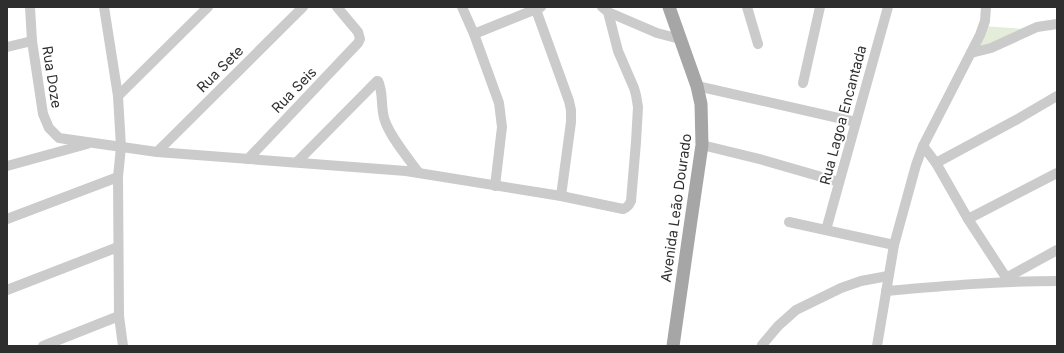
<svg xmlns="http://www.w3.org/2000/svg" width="1064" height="353" font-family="Inter,sans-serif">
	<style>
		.green { fill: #e4edda }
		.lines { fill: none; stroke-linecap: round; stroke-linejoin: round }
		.minor { stroke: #cbcbcb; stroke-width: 10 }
		.major { stroke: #a6a6a6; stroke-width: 13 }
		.labels { text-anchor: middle; stroke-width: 4; stroke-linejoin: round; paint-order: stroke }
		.street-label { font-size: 14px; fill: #2e2e2e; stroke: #fff }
	</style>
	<rect width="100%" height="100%" fill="#fff"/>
	<polygon class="green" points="984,26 1023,29 976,52"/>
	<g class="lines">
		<g class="minor">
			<path d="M30,7L32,41L43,114L49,128L59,138L157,152L406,171L561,196L623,209C628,207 629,205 631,201L636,142L638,107L636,95L634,88L618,51L608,12L602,7"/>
			<polyline points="104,7 118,96 121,147 118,177 119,316 123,346"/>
			<polyline points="462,7 474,34 499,103 502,127 495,186"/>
			<polyline points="535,7 569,101 571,110 571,122 561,196"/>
			<polyline points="747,7 758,44"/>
			<polyline points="608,12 657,33 680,39"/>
			<polyline points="474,34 541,7"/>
			<polyline points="7,47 32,41"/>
			<polyline points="971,53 991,48 1037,27 1057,24"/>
			<polyline points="803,83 820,7"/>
			<polyline points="697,86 856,122"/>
			<polyline points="118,96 208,7"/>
			<polyline points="702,145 763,160 839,182"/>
			<polyline points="923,146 936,163 1016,120 1057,96"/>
			<polyline points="157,152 303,7"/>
			<polyline points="248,159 358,43 360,39 358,32 337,7"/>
			<path d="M297,162L377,81H378C384,92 380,108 385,121C391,138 408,158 419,173"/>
			<polyline points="936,163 968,219 1009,282"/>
			<polyline points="7,166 87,144"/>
			<polyline points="7,219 118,177"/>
			<polyline points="968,219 1057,173"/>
			<polyline points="789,222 894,245"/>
			<polyline points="826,230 888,7"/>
			<polyline points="1006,278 1057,250"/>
			<polyline points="7,290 118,247"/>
			<path d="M886,291C943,286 1000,281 1057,281"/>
			<polyline points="762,345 778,326 796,310 841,288 861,281 888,276"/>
			<polyline points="43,346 119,316"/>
			<polyline points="877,346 894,245 916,165 923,146 980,35 985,21 986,7"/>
		</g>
		<polyline class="major" points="669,7 697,86 701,104 702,145 691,220 673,346"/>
	</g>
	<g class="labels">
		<g class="street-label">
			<text transform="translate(220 69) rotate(-45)" y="5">Rua Sete</text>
			<text transform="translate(52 77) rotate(81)" y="5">Rua Doze</text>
			<text transform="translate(294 90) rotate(-46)" y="5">Rua Seis</text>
			<text transform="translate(843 115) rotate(-75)" y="5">Rua Lagoa Encantada</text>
			<text transform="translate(676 208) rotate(-82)" y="5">Avenida Leão Dourado</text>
		</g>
	</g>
	<rect width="1064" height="353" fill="none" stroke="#2e2e2e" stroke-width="16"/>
</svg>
